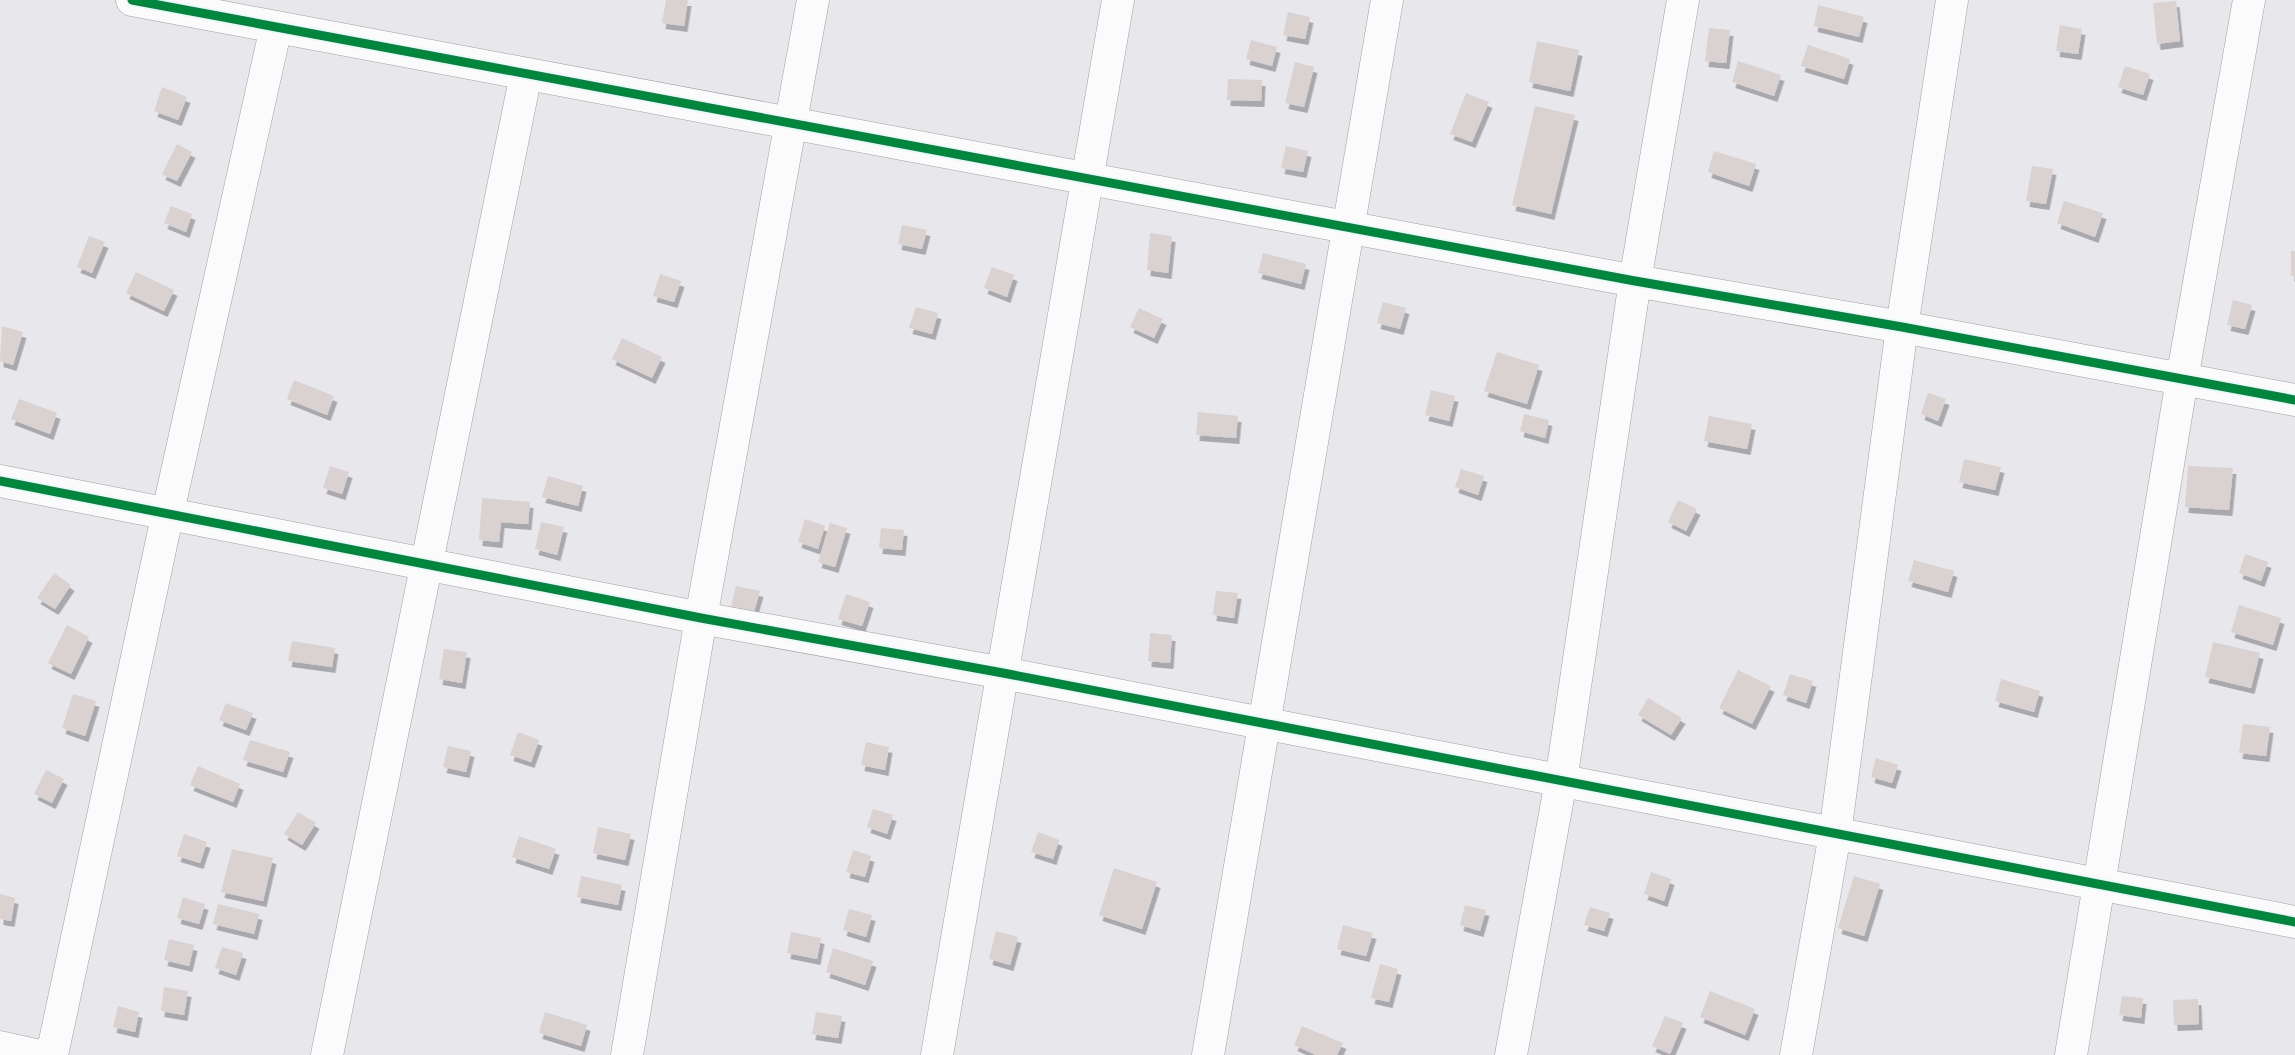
<svg xmlns="http://www.w3.org/2000/svg" width="2295" height="1055" font-family="Karla,sans-serif">
	<style>
		.building { fill: #d9d2d0; filter: url(#shadow) }
		.lines { fill: none; stroke-linecap: round; stroke-linejoin: round }
		.street-casing { stroke: #a0a1a4; stroke-width: 33 }
		.street { stroke: #fbfbfc; stroke-width: 32 }
		.cycleway-casing { stroke: #f3f4fb; stroke-width: 13 }
		.cycleway { stroke: #00873e; stroke-width: 9 }
	</style>
	<defs>
		<filter id="shadow"><feDropShadow dx="3.5" dy="6" stdDeviation="0" flood-color="#0004"/></filter>
	</defs>
	<rect width="100%" height="100%" fill="#e7e7ec"/>
	<g class="building">
		<polygon points="666,0 688,0 684,26 662,23"/>
		<polygon points="2176,1 2180,41 2157,44 2153,3"/>
		<polygon points="1818,5 1864,17 1859,37 1814,26"/>
		<polygon points="1288,12 1310,17 1305,39 1283,35"/>
		<polygon points="2060,25 2082,29 2078,54 2056,51"/>
		<polygon points="1709,28 1730,30 1726,63 1705,61"/>
		<polygon points="1251,40 1277,47 1272,66 1246,59"/>
		<polygon points="1537,41 1579,50 1570,91 1529,82"/>
		<polygon points="1808,45 1850,59 1844,79 1801,66"/>
		<polygon points="1738,61 1781,75 1774,96 1732,82"/>
		<polygon points="1295,62 1314,67 1304,107 1285,103"/>
		<polygon points="2125,66 2150,74 2143,95 2118,87"/>
		<polygon points="1228,79 1262,80 1261,101 1227,100"/>
		<polygon points="162,87 187,97 178,120 154,111"/>
		<polygon points="1466,93 1489,102 1472,142 1450,134"/>
		<polygon points="1535,106 1575,115 1551,214 1512,205"/>
		<polygon points="177,144 192,152 177,181 162,174"/>
		<polygon points="1286,146 1308,151 1303,172 1281,168"/>
		<polygon points="1714,151 1756,164 1749,186 1708,172"/>
		<polygon points="2032,166 2053,169 2046,204 2026,201"/>
		<polygon points="2064,201 2103,213 2095,237 2057,223"/>
		<polygon points="171,206 192,214 186,232 164,223"/>
		<polygon points="902,225 927,230 922,249 898,244"/>
		<polygon points="1150,233 1172,236 1168,273 1147,270"/>
		<polygon points="89,236 105,242 92,273 77,267"/>
		<rect x="2291" y="251" width="4" height="25"/>
		<polygon points="1263,253 1306,264 1301,284 1258,273"/>
		<polygon points="992,267 1014,275 1007,297 984,288"/>
		<polygon points="136,272 174,290 164,311 126,293"/>
		<polygon points="660,274 681,281 674,302 653,296"/>
		<polygon points="2233,300 2252,305 2245,329 2227,325"/>
		<polygon points="1383,302 1406,308 1400,329 1377,323"/>
		<polygon points="916,307 938,313 932,334 909,328"/>
		<polygon points="1139,308 1163,319 1154,338 1130,327"/>
		<polygon points="2,326 23,332 13,365 0,361"/>
		<polygon points="622,338 662,357 652,378 612,359"/>
		<polygon points="1497,352 1539,365 1527,404 1484,391"/>
		<polygon points="294,380 334,396 327,415 287,399"/>
		<polygon points="1431,390 1455,396 1449,421 1425,415"/>
		<polygon points="1928,393 1946,399 1938,421 1921,414"/>
		<polygon points="19,399 57,413 50,434 11,419"/>
		<polygon points="1198,412 1238,416 1236,438 1196,435"/>
		<polygon points="1524,414 1549,420 1545,438 1520,431"/>
		<polygon points="1709,416 1752,424 1747,449 1704,441"/>
		<polygon points="1964,459 2001,467 1995,490 1959,482"/>
		<polygon points="330,466 349,472 342,494 323,488"/>
		<polygon points="2188,466 2233,468 2229,510 2185,507"/>
		<polygon points="1461,469 1484,476 1478,495 1455,487"/>
		<polygon points="548,476 583,486 578,506 542,497"/>
		<polygon points="482,498 530,502 528,524 501,522 499,542 479,540"/>
		<polygon points="1678,500 1697,509 1686,531 1668,522"/>
		<polygon points="805,519 825,526 818,549 798,542"/>
		<polygon points="541,522 564,527 557,555 535,549"/>
		<polygon points="830,523 847,528 835,567 818,562"/>
		<polygon points="881,528 904,530 902,550 879,548"/>
		<polygon points="2245,554 2268,562 2261,581 2239,573"/>
		<polygon points="1914,560 1954,571 1948,592 1908,581"/>
		<polygon points="54,573 71,585 55,609 37,598"/>
		<polygon points="736,586 760,591 754,612 731,607"/>
		<polygon points="1216,591 1238,593 1234,618 1213,615"/>
		<polygon points="846,594 870,602 862,626 838,619"/>
		<polygon points="2239,605 2281,618 2273,645 2231,632"/>
		<polygon points="67,625 89,637 71,674 48,663"/>
		<polygon points="1150,633 1172,635 1170,663 1148,661"/>
		<polygon points="292,641 335,648 332,667 288,661"/>
		<polygon points="2213,642 2260,653 2251,688 2205,677"/>
		<polygon points="444,649 467,652 462,683 439,679"/>
		<polygon points="1738,670 1771,686 1752,724 1719,708"/>
		<polygon points="1790,674 1813,681 1806,703 1783,695"/>
		<polygon points="2001,679 2040,691 2034,712 1995,701"/>
		<polygon points="73,694 96,701 85,736 62,728"/>
		<polygon points="1648,698 1682,718 1671,735 1638,715"/>
		<polygon points="226,703 253,713 246,730 219,720"/>
		<polygon points="2243,724 2270,727 2266,756 2239,753"/>
		<polygon points="518,732 539,740 531,762 510,755"/>
		<polygon points="250,740 290,752 283,772 243,760"/>
		<polygon points="866,742 889,747 885,770 861,765"/>
		<polygon points="448,746 471,751 466,772 443,767"/>
		<polygon points="1876,758 1898,765 1892,783 1871,777"/>
		<polygon points="198,766 240,784 233,802 190,785"/>
		<polygon points="46,770 64,779 52,803 34,794"/>
		<polygon points="873,809 893,815 887,834 867,827"/>
		<polygon points="298,812 316,823 302,845 284,834"/>
		<polygon points="598,827 631,834 625,860 593,853"/>
		<polygon points="1038,832 1059,840 1053,859 1031,852"/>
		<polygon points="184,834 207,842 200,863 177,856"/>
		<polygon points="519,836 556,849 549,869 512,857"/>
		<polygon points="232,849 273,858 263,901 221,892"/>
		<polygon points="853,850 871,856 865,877 846,872"/>
		<polygon points="1114,868 1157,882 1142,929 1099,915"/>
		<polygon points="1651,872 1671,879 1664,901 1644,894"/>
		<polygon points="581,876 622,885 618,905 577,897"/>
		<polygon points="1854,876 1880,884 1864,936 1838,928"/>
		<polygon points="0,894 15,898 11,921 0,919"/>
		<polygon points="183,897 205,904 199,924 177,918"/>
		<polygon points="218,904 259,914 254,934 213,924"/>
		<polygon points="1465,905 1486,910 1480,931 1460,925"/>
		<polygon points="1590,907 1610,913 1604,931 1584,925"/>
		<polygon points="849,909 872,915 866,937 843,930"/>
		<polygon points="1343,925 1373,933 1366,956 1337,949"/>
		<polygon points="996,931 1018,937 1010,965 989,959"/>
		<polygon points="791,932 821,938 817,959 787,953"/>
		<polygon points="169,939 194,945 189,966 164,960"/>
		<polygon points="222,947 243,953 236,975 215,968"/>
		<polygon points="833,948 873,961 865,985 826,972"/>
		<polygon points="1380,964 1398,969 1389,1002 1371,998"/>
		<polygon points="164,987 188,991 184,1015 161,1011"/>
		<polygon points="1710,991 1755,1009 1745,1035 1700,1017"/>
		<polygon points="2122,996 2143,998 2141,1018 2119,1015"/>
		<polygon points="2198,999 2199,1024 2174,1025 2173,1000"/>
		<polygon points="118,1006 139,1012 135,1032 113,1027"/>
		<polygon points="545,1012 587,1025 581,1046 539,1033"/>
		<polygon points="816,1012 842,1016 838,1038 812,1034"/>
		<polygon points="1665,1016 1683,1023 1670,1054 1652,1046"/>
		<polygon points="1302,1026 1343,1043 1337,1055 1316,1055 1294,1045"/>
	</g>
	<g class="lines">
		<defs>
			<g id="street">
				<polyline points="132,0 1635,281 1902,327 2295,400"/>
				<polyline points="0,481 701,618 1003,673 2295,922"/>
				<polyline points="0,1047 36,1055"/>
				<polyline points="52,1055 168,512 276,27"/>
				<polyline points="327,1055 526,74"/>
				<polyline points="627,1055 701,618 813,0"/>
				<polyline points="937,1055 1118,0"/>
				<polyline points="1208,1055 1387,0"/>
				<polyline points="1511,1055 1561,781 1635,281 1683,0"/>
				<polyline points="1796,1055 1835,834 1902,327 1952,0"/>
				<polyline points="2071,1055 2182,379 2249,0"/>
			</g>
		</defs>
		<use href="#street" class="street-casing"/>
		<use href="#street" class="street"/>
		<defs>
			<g id="cycleway">
				<polyline points="132,0 1635,281 1902,327 2295,400"/>
				<polyline points="0,481 701,618 1003,673 2295,922"/>
			</g>
		</defs>
		<use href="#cycleway" class="cycleway-casing"/>
		<use href="#cycleway" class="cycleway"/>
	</g>
</svg>
